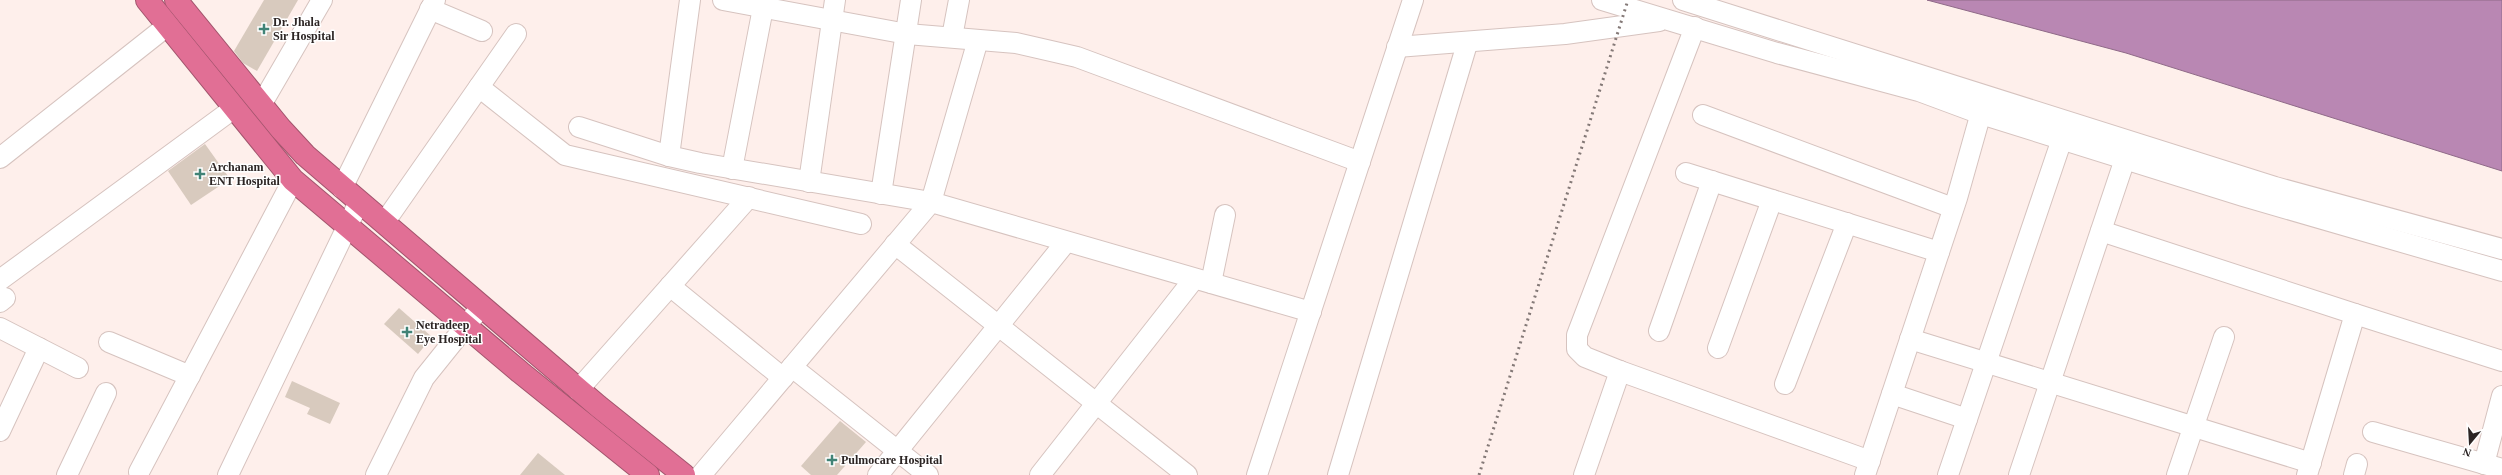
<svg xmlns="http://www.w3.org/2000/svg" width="2502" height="475" font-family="'Times New Roman',serif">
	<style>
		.water { fill: #b987b3; stroke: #8f6a88 }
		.building { fill: #d8cabe }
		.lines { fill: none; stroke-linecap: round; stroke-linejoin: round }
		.minor-casing { stroke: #d6c3bf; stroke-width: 22 }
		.highway-casing { stroke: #a2556d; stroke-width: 24 }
		.minor { stroke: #fff; stroke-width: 20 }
		.highway { stroke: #e16f95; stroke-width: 22 }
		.rail { stroke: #847977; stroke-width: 3; stroke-dasharray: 2 4; stroke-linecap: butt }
		.poi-dot { fill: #408376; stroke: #fff; stroke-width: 1.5 }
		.labels { text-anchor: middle; stroke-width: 3; stroke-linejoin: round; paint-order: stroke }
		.poi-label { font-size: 12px; font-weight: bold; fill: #2c2524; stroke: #fff; text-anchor: start }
	</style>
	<rect width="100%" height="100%" fill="#feefeb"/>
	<polygon class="water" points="1927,0 2502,0 2502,171 2126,53"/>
	<g class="building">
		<polygon points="264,0 298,0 257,71 243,63 234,51"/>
		<polygon points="205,144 230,179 191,205 168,171"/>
		<polygon points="399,308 432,337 418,354 384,324"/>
		<polygon points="292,381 340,403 330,424 307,414 310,408 285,397"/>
		<polygon points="840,421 866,442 837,475 811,475 801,466"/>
		<polygon points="538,453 565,475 520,475"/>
	</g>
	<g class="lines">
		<defs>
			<g id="minor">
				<polyline points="723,0 907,34 1016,43 1077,57 1360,162"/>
				<polyline points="1602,0 1777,53 1919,91 1981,114 2243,196 2502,271"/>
				<polyline points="1683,0 2275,187 2502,249"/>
				<polyline points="430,9 482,31"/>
				<polyline points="1695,27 1577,335 1577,349 1585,357 1620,371 1870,461"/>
				<polyline points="952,37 959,0"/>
				<polyline points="1397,47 1565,34 1659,21"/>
				<polyline points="479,87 565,155 861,224"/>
				<polyline points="261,105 322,0"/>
				<polyline points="1703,115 1953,208"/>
				<polyline points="579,127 669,156 700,163 931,202 1311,312"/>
				<polyline points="669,156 690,0"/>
				<polyline points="0,158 167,26"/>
				<polyline points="732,169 763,8"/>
				<polyline points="1686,173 1939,252"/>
				<polyline points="809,182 835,0"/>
				<polyline points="342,188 435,0"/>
				<polyline points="881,194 911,0"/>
				<polyline points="384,223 516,34"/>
				<polyline points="2101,231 2355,314 2307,475"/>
				<polyline points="895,244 1187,475"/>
				<polyline points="0,280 233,109"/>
				<polyline points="1211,283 1225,215"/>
				<polyline points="670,286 783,378"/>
				<polyline points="0,302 5,298"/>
				<polyline points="2355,314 2502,361"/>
				<polyline points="0,328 78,368"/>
				<polyline points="1659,331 1712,181"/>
				<polyline points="1910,339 2311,463"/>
				<polyline points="109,342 190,376"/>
				<polyline points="1718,348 1772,200"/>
				<polyline points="792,367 928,475"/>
				<polyline points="1785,384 1847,223"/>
				<polyline points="578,390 749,197"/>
				<polyline points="1892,394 1967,419"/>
				<polyline points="0,431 39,348"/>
				<polyline points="2373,432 2502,469"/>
				<polyline points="2484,464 2502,396"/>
				<polyline points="139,472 293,180"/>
				<polyline points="67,475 106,393"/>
				<polyline points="228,475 359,202"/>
				<polyline points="376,475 424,378 481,307"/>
				<polyline points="701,475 931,202 978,40"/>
				<polyline points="878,475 1066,242"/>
				<polyline points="1040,475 1194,279"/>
				<polyline points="1257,475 1413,0"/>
				<polyline points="1338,475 1467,44"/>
				<polyline points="1584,475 1620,371"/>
				<polyline points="1865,475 1957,198 1984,102"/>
				<polyline points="1948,475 2062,139"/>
				<polyline points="2019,475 2125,159"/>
				<polyline points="2177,475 2224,337"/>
				<polyline points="2354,475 2357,464"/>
			</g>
			<g id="highway">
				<polyline points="147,0 293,180 520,372 648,475"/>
				<polyline points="176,0 281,129 305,155 598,406 684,475"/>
			</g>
		</defs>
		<use href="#minor" class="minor-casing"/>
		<use href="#highway" class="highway-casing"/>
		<use href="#minor" class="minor"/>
		<use href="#highway" class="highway"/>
		<polyline class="rail" points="1479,475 1628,0"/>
	</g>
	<g class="poi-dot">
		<path d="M262 23h4v4h4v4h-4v4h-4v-4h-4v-4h4z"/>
		<path d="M198 168h4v4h4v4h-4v4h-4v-4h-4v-4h4z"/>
		<path d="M405 326h4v4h4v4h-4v4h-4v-4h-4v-4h4z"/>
		<path d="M830 454h4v4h4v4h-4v4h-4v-4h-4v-4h4z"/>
	</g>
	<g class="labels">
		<g class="poi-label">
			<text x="273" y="26">Dr. Jhala<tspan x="273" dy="14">Sir Hospital</tspan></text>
			<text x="209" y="171">Archanam<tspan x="209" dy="14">ENT Hospital</tspan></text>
			<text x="416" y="329">Netradeep<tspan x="416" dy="14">Eye Hospital</tspan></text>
			<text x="841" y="464">Pulmocare Hospital</text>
		</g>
	</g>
	<g transform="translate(2470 443) rotate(198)" stroke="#ffffff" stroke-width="3" paint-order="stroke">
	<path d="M0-3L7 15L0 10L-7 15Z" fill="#2c2524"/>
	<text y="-6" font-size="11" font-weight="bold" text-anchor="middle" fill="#2c2524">N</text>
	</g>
</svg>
